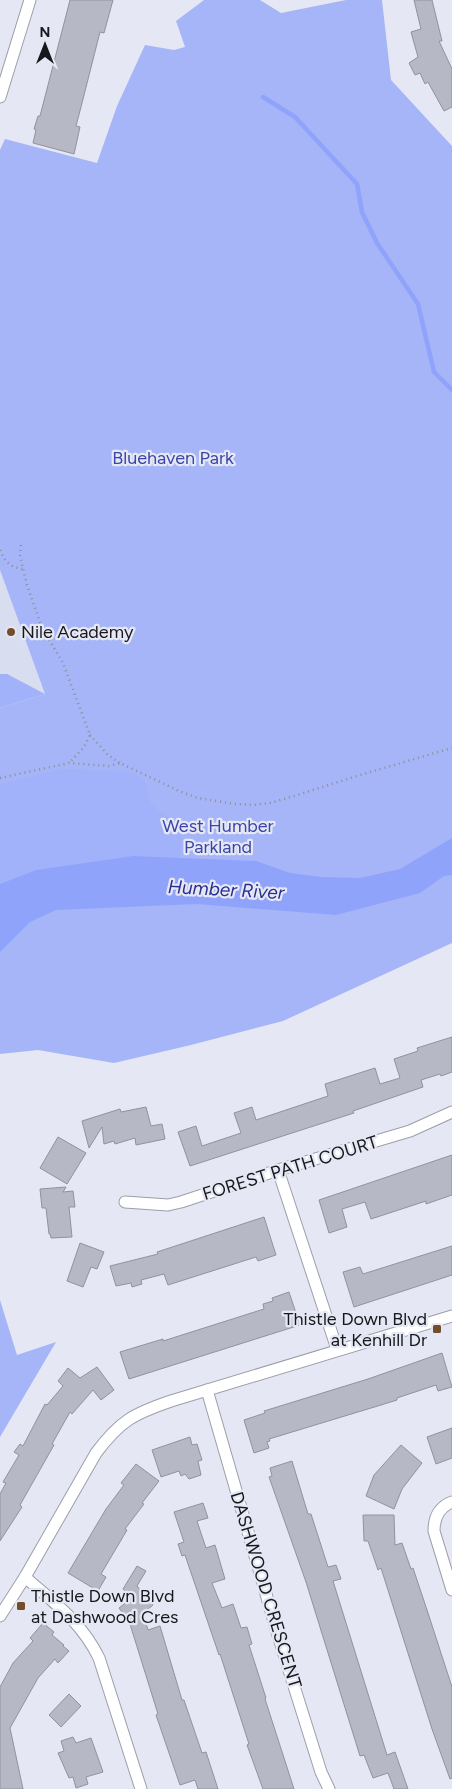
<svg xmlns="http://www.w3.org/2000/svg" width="452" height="1789" font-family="Figtree,sans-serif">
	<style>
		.built { fill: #d8ddf0 }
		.green { fill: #a5b5f7 }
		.forest { fill: #a2b2fa }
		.water { fill: #90a3fb }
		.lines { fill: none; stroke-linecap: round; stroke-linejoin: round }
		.stream { stroke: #90a3fb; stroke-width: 4.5 }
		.building { fill: #b6b9c5; stroke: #90939e }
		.minor-casing { stroke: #9c9faa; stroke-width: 13 }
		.path { stroke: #8c8e96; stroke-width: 2.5; stroke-dasharray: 1 4; stroke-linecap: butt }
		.minor { stroke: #fff; stroke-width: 11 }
		.poi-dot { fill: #734e2a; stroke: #e5e8f4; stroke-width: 2 }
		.labels { text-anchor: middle; stroke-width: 4.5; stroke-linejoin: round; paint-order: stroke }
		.park-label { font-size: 18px; fill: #3b45aa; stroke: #e5e8f4 }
		.poi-label { font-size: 18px; fill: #17181c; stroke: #e5e8f4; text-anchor: start }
		.street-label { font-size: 18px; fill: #17181c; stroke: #e5e8f4 }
		.water-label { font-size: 19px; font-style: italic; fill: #2a2e91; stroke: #e5e8f4 }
	</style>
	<rect width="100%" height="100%" fill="#e5e8f4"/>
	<polygon class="built" points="0,570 45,694 0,708"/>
	<g class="green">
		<polygon points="204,0 260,0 281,13 346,0 382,0 391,80 452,146 452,943 283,1021 191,1045 114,1063 38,1050 0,1054 0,708 45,694 0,570 0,150 5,139 97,163 117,106 145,45 174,50 185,47 176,21"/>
		<polygon points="0,1300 17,1355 56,1342 0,1437"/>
	</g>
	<g class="forest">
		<polygon points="0,674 7,674 45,694 0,708"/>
		<path d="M63,769L130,772L145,780C148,807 153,809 177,820L182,838L180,858L133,856L36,870L0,884V784Z"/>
	</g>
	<polygon class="water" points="452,838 452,875 444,876 420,893 336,915 197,904 56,910 30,922 0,952 0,884 36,870 133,856 256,861 290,873 321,877 360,878 400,869"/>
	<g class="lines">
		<polyline class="stream" points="263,97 295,117 357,184 362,212 377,243 418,304 434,372 452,390"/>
	</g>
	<g class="building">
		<polygon points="70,0 113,0 104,33 100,32 82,103 76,126 80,127 74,154 33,143 36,130 34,129 38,116 40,116"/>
		<polygon points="414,0 432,0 442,41 439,41 452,69 452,107 444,111 428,82 425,84 420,73 415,75 409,63 418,57 411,32 421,29"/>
		<polygon points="452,1037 452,1072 441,1076 440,1074 421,1080 423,1087 353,1111 354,1113 190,1166 178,1132 196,1126 202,1146 241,1133 234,1113 252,1107 256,1120 328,1096 325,1084 375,1068 380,1084 400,1078 394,1059 418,1051 417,1048"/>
		<polygon points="146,1107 151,1126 162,1124 165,1139 136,1145 135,1138 115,1144 114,1141 104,1144 102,1127 89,1148 82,1121 120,1109 121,1112"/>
		<polygon points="58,1137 86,1153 67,1184 40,1168"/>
		<polygon points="452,1155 452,1195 426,1204 426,1201 371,1219 365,1202 342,1209 347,1227 329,1233 319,1200"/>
		<polygon points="66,1187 63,1192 73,1191 75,1207 69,1207 72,1237 51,1238 50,1234 49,1234 46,1208 42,1208 40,1189"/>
		<polygon points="264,1217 276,1255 258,1261 256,1257 168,1285 164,1274 141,1280 142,1284 132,1287 131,1283 116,1286 110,1266 158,1254 157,1252"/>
		<polygon points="80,1243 104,1252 97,1269 91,1267 83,1287 67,1281"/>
		<polygon points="452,1246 452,1275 354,1307 343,1272 360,1267 363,1274"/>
		<polygon points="289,1292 300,1325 129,1379 120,1352 163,1339 163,1341 264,1309 263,1304 273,1301 272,1298"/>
		<polygon points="442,1353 452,1387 438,1391 436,1385 397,1398 397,1400 381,1405 269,1439 270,1441 267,1442 269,1448 254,1453 244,1420 265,1413 264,1411 368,1379"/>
		<polygon points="97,1367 114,1390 101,1400 93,1390 72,1414 70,1412 52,1444 54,1445 20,1505 22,1507 0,1541 0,1494 6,1483 3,1482 19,1455 14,1452 20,1444 23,1446 45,1404 47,1405 63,1386 58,1381 68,1368 80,1378"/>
		<polygon points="452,1428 452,1458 436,1464 427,1437"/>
		<polygon points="190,1437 192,1445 197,1444 202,1460 198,1461 201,1475 189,1479 185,1474 181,1476 179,1471 161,1477 152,1450"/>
		<polygon points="401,1445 422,1463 402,1489 394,1509 366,1496 374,1475"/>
		<polygon points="292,1461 308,1514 311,1514 328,1567 336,1565 341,1579 333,1581 387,1755 395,1752 408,1789 394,1789 388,1773 373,1778 364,1755 360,1756 306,1582 269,1477 272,1476 270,1468"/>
		<polygon points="136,1464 159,1481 142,1503 144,1504 125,1529 127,1530 101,1574 106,1577 98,1591 68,1573 106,1509 124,1485 121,1483"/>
		<polygon points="203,1503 208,1518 197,1521 206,1548 215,1545 225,1579 212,1583 222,1608 233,1604 241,1628 247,1627 252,1644 249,1645 266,1698 265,1699 294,1789 263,1789 247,1745 249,1744 220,1654 219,1655 185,1555 182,1556 178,1544 184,1542 174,1512"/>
		<polygon points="363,1515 394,1515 395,1545 402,1543 411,1569 413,1568 428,1613 452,1687 452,1778 450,1779 432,1729 381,1568 378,1570 368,1541 364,1541"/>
		<polygon points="137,1566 146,1571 137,1586 153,1605 143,1613 148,1630 160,1626 182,1700 184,1700 186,1706 202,1753 206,1752 218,1789 198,1789 195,1780 180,1785 156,1715 158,1714 129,1621 119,1608 128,1601 124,1596 127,1593 123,1589"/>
		<polygon points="43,1623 54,1632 52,1635 64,1645 63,1646 69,1651 58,1663 55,1659 38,1678 10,1728 23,1789 0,1789 0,1687 13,1663 33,1641 30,1638"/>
		<polygon points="69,1694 81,1706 61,1727 49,1715"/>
		<polygon points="73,1737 76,1743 91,1738 103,1772 86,1777 88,1784 76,1788 73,1777 69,1778 58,1753 64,1751 61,1741"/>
	</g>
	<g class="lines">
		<defs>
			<g id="minor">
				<polyline points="0,97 30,0"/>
				<polyline points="278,1170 337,1349"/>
				<polyline points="125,1202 168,1205 181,1202 278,1170 410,1131 452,1112"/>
				<polyline points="207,1390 277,1632 321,1772 329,1789"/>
				<path d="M452,1502C439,1507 434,1517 434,1531L452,1590"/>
				<path d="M25,1577C54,1603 81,1621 99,1658L141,1789"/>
				<path d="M0,1616L25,1577L96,1453C120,1421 133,1414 171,1401L452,1316"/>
			</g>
		</defs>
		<use href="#minor" class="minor-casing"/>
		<g class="path">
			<polyline points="21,545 20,556 27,585 42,628 63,663 90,735 84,747 69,763"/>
			<path d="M0,550C5,562 10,567 23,569"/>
			<polyline points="90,735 108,755 120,763"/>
			<polyline points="0,778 69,763 109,766 120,763 179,791 198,798 235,804 253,805 270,803 291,797 360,775 452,748"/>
		</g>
		<use href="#minor" class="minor"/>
	</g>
	<g class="poi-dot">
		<circle cx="11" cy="632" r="5"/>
		<rect x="432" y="1324" width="10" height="10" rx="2.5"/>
		<rect x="16" y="1601" width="10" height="10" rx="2.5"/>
	</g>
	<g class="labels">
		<g class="park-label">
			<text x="173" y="464">Bluehaven Park</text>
			<text x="218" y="832">West Humber<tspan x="218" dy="21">Parkland</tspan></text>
		</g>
		<g class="poi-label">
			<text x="21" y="638">Nile Academy</text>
			<text x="427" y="1325" text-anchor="end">Thistle Down Blvd<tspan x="427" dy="21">at Kenhill Dr</tspan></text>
			<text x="31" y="1602">Thistle Down Blvd<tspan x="31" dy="21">at Dashwood Cres</tspan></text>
		</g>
		<g class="street-label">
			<text transform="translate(290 1168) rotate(-17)" y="6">FOREST PATH COURT</text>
			<text transform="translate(266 1590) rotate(73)" y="6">DASHWOOD CRESCENT</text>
		</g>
		<g class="water-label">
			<text transform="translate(226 889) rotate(3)" y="7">Humber River</text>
		</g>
	</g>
	<g transform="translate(45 45)" stroke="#e5e8f4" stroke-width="4" paint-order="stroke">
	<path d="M0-4L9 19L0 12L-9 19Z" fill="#17181c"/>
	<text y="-8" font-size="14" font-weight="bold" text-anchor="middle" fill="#17181c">N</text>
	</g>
</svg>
